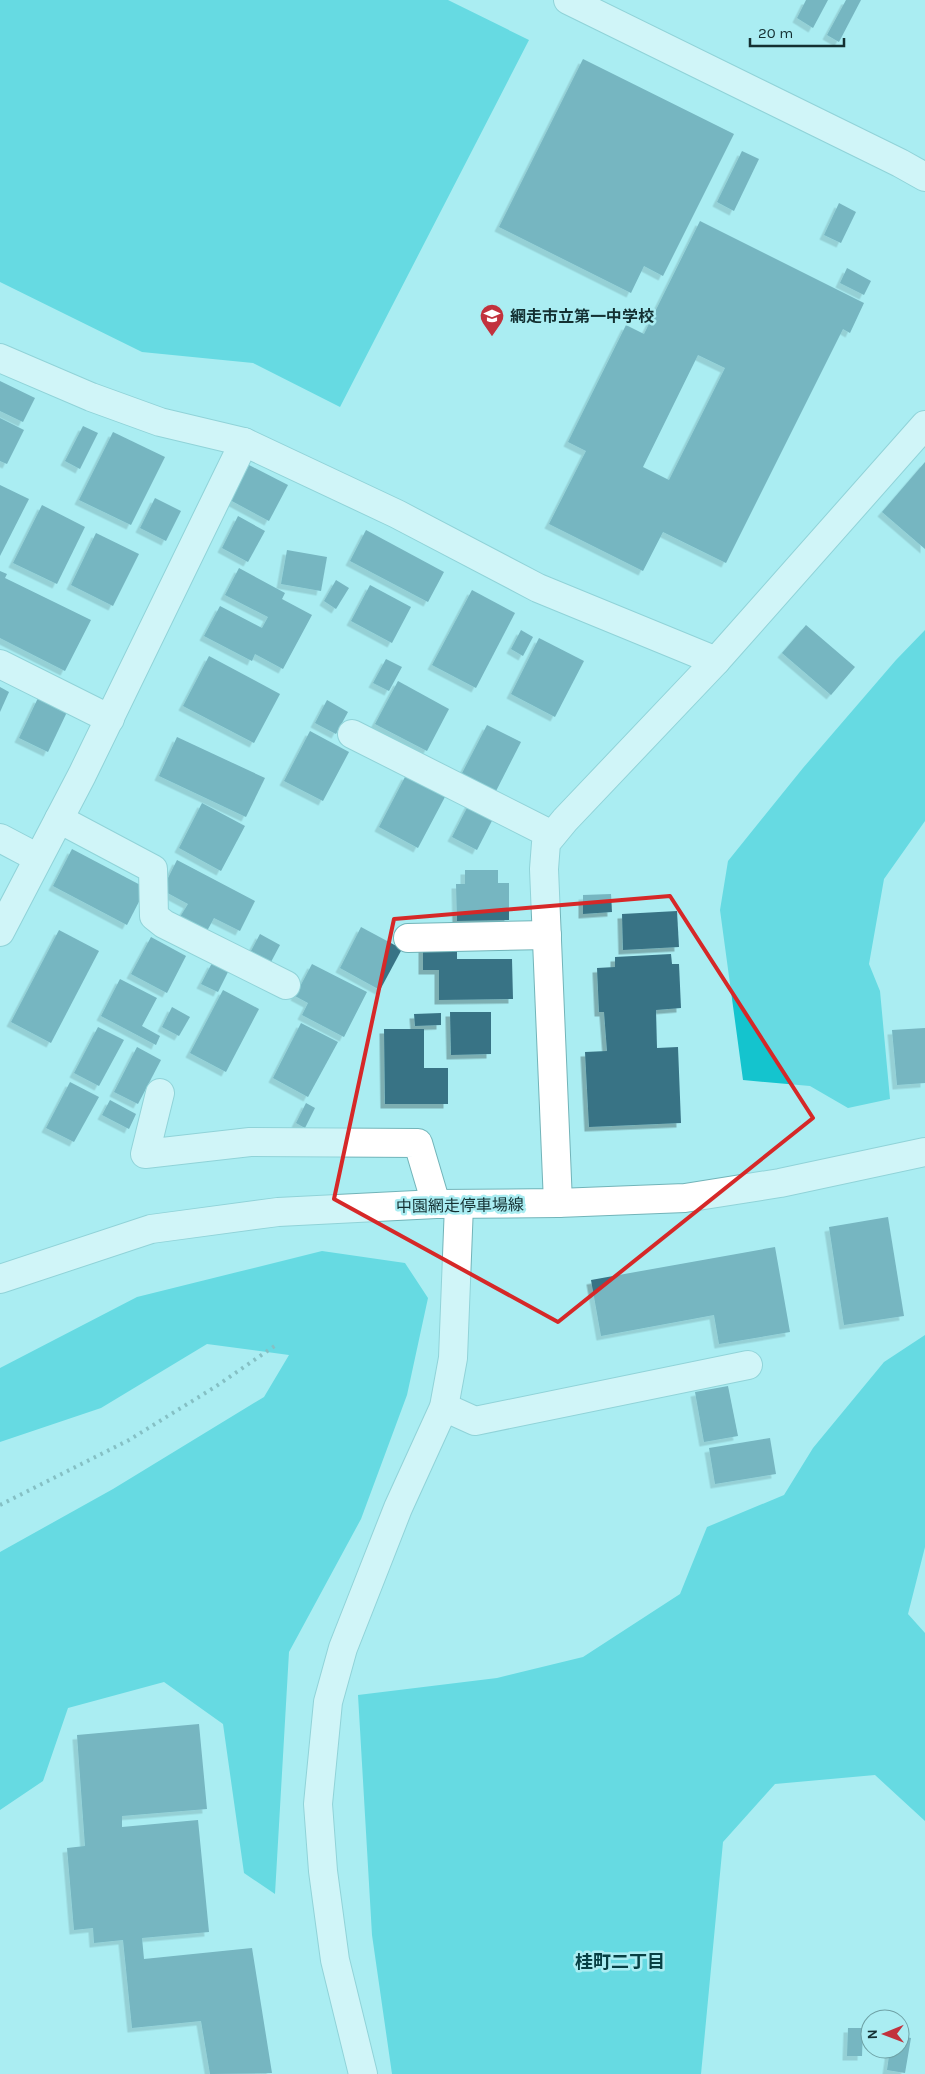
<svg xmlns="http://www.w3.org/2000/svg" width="925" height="2074" font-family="Karla,'Noto Sans JP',sans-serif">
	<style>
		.green { fill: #14c4ce }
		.building { fill: #387385; fill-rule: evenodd; filter: url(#shadow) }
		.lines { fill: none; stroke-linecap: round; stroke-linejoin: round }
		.minor-casing { stroke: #72b4b9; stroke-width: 30 }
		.major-casing { stroke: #72b4b9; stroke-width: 30 }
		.minor { stroke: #fff; stroke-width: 28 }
		.major { stroke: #fff; stroke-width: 28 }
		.rail { stroke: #5a898c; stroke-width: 4; stroke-dasharray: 2.5 5; stroke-linecap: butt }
		.marked { fill: none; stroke: #d62828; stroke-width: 4; stroke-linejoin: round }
		.labels { text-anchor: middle; stroke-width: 5; stroke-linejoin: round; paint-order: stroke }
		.poi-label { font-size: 16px; font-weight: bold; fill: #143032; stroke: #aaedf2; text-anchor: start }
		.street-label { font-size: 16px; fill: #143032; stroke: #aaedf2 }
		.neighbourhood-label { font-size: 18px; font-weight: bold; fill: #073f43; stroke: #aaedf2 }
	</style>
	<defs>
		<filter id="shadow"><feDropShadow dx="-4.5" dy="4.5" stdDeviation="0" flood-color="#0004"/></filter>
	</defs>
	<rect width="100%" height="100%" fill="#aaedf2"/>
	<g class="green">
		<polygon points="0,0 448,0 529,40 340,407 253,363 142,352 0,282"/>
		<polygon points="925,630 925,821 884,879 869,964 880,991 890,1099 848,1108 810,1086 743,1080 720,910 728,861 803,768 896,660"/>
		<polygon points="322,1251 405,1263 428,1298 407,1395 361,1519 289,1652 275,1894 244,1873 223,1724 164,1682 68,1708 43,1781 0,1810 0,1552 113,1489 264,1397 289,1355 207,1344 101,1408 0,1442 0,1368 137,1297"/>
		<polygon points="925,1335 925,1547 908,1614 925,1633 925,1821 875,1775 775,1784 723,1842 701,2074 392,2074 372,1935 358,1695 497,1678 583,1657 680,1594 707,1527 784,1495 813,1448 884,1362"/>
	</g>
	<g class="building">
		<polygon points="806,0 828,0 813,28 797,18"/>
		<polygon points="846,0 861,0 839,42 827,35"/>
		<polygon points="583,59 734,134 663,276 644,266 631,293 499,227"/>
		<polygon points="742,151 759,159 734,211 717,202"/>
		<polygon points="839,203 856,212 841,243 824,235"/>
		<path d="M700,221L864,303L850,333L843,329L726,563L663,532L643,571L549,524L586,451L568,442L626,325L644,334ZM698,355L725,368L669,480L643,467Z"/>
		<polygon points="847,268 871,281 864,295 840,283"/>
		<polygon points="0,381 35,398 23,422 0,411"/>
		<polygon points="0,418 24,430 7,464 0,461"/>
		<polygon points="83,426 98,433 80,469 65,461"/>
		<polygon points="113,432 165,457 131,525 79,500"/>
		<polygon points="925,462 925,549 882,512"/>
		<polygon points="249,465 288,485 269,521 230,500"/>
		<polygon points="0,485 29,499 0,556"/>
		<polygon points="155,498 181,511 166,541 140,528"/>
		<polygon points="42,505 85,527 57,584 13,563"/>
		<polygon points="238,516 265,531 248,562 222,548"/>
		<polygon points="366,530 444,572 428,602 350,561"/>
		<polygon points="96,533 139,554 113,606 71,585"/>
		<polygon points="287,550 327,557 321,591 281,584"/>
		<polygon points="239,568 285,593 282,599 312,615 283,669 255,654 252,661 204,636 220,606 262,628 268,617 225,595"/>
		<polygon points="0,571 7,574 5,578 91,620 65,671 0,638"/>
		<polygon points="336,580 349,588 336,609 324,601"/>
		<polygon points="370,585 411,607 392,643 351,621"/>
		<polygon points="472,590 515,613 476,688 432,665"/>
		<polygon points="806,625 855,667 831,695 782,653"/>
		<polygon points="521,630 533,637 523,656 511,649"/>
		<polygon points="539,638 584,661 555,717 511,694"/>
		<polygon points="209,656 280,694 254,743 183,706"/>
		<polygon points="386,659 402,667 389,691 373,683"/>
		<polygon points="398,681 449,709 427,751 375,724"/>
		<polygon points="0,687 9,692 0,712"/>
		<polygon points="38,698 67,712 48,752 19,738"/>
		<polygon points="327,700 348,712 336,734 315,723"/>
		<polygon points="487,725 521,742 493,797 459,779"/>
		<polygon points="310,731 349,752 323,801 284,781"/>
		<polygon points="177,737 265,778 246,817 159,776"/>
		<polygon points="406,775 446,795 418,848 379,827"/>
		<polygon points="471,800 496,813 477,850 452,837"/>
		<polygon points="202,803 245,826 221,871 179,848"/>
		<polygon points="72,849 146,888 127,925 53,886"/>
		<polygon points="177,860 255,901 240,931 214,918 207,931 180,917 188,904 162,890"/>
		<polygon points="465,870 498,870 498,883 509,883 509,920 457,921 456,884 465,884"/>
		<polygon points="611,894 612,912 583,914 583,895"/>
		<polygon points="677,911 679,947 623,950 622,914"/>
		<polygon points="361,927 402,949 380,990 340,968"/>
		<polygon points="59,930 99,951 51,1043 11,1022"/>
		<polygon points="260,934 280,945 271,962 251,951"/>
		<polygon points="151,937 186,956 167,993 131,974"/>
		<polygon points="423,943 457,943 457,959 512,959 513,999 439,1000 439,970 423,970"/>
		<polygon points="671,954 672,964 679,964 681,1008 656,1010 657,1048 678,1047 681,1123 589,1127 585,1052 607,1051 604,1012 599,1012 597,968 615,967 615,957"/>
		<polygon points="212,963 228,972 218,992 201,984"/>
		<polygon points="312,964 367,992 344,1037 302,1015 308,1003 295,996"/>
		<polygon points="120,979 157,998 142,1026 160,1036 156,1045 101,1016"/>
		<polygon points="223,990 259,1009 226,1072 190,1053"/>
		<polygon points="172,1007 190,1017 179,1036 162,1027"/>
		<polygon points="450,1012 491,1012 491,1054 451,1055"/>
		<polygon points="441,1013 441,1025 415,1026 414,1014"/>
		<polygon points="301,1023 338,1042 308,1097 273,1078"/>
		<polygon points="98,1027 124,1040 99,1086 74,1073"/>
		<polygon points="925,1028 925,1083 897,1085 892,1030"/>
		<polygon points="384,1029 424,1029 424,1068 448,1068 448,1104 385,1104"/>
		<polygon points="137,1047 161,1060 138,1104 114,1092"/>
		<polygon points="70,1082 99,1097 74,1142 46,1128"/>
		<polygon points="110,1100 136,1114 129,1129 102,1115"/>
		<polygon points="306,1103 315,1108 305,1128 296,1123"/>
		<polygon points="888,1217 904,1316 844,1325 829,1227"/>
		<polygon points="775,1247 790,1332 719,1344 714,1315 601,1336 591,1280"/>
		<polygon points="728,1386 738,1436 704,1442 695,1392"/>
		<polygon points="770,1438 776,1474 715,1484 709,1448"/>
		<polygon points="199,1724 207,1809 122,1816 122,1827 198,1820 209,1932 142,1938 144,1959 252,1948 272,2073 210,2074 201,2021 132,2028 123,1940 94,1943 93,1928 74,1930 67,1848 85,1846 77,1735"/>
		<polygon points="848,2028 863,2028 862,2056 847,2056"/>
		<polygon points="900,2036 911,2038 905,2073 887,2070 890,2049 900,2049"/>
	</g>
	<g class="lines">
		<defs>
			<g id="minor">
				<polyline points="568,0 900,163 925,177"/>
				<polyline points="0,358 91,397 160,422 244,442 397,514 538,588 716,661"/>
				<polyline points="0,664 110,719"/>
				<polyline points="352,734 552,835"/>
				<polyline points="59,819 153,869 154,916 164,924 286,985"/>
				<polyline points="0,838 38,858"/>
				<polyline points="0,932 82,775 244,442"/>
				<polyline points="408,938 547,935"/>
				<polyline points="160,1093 145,1154 250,1142 418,1143 436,1204"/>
				<polyline points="558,1203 544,869 546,843 565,820 716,661 925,425"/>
				<polyline points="444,1407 475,1421 748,1365"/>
				<polyline points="363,2074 335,1960 323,1871 318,1804 328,1702 343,1648 367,1587 398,1508 444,1407 453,1358 459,1205"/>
			</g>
			<polyline id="major" points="0,1279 151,1229 278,1212 436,1204 558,1203 685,1198 780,1183 925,1152"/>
		</defs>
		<use href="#minor" class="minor-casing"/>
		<use href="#major" class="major-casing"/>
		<use href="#minor" class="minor"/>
		<use href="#major" class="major"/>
		<polyline class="rail" points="0,1505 129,1440 215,1387 276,1345"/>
	</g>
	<path d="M0 0H925V2074H0ZM670,896L813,1118L558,1322L334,1199L394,919Z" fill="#aaedf2" fill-opacity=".55" fill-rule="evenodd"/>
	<path class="marked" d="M670,896L813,1118L558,1322L334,1199L394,919Z"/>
	<defs>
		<symbol id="school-pin" viewBox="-11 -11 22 30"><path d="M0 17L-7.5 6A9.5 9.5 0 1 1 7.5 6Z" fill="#c2323d" stroke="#aaedf2"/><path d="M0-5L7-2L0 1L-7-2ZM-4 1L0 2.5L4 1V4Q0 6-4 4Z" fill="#fff"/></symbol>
	</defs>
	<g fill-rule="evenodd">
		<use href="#school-pin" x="478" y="302" width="28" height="38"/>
	</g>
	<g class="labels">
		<g class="poi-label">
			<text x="510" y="322">網走市立第一中学校</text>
		</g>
		<g class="street-label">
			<text transform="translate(460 1205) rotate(-1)" y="6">中園網走停車場線</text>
		</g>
		<g class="neighbourhood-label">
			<text x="620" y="1968">桂町二丁目</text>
		</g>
	</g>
	<g transform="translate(885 2034) rotate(269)"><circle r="24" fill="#aaedf2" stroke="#6ea1a5"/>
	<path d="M0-4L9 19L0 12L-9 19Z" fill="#c2323d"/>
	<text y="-8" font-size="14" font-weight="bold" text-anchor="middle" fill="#143032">N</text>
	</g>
	<path d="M750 38v8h94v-8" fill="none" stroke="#143032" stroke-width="2.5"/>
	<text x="758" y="38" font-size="15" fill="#143032" stroke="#aaedf2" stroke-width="4" paint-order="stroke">20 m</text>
</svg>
